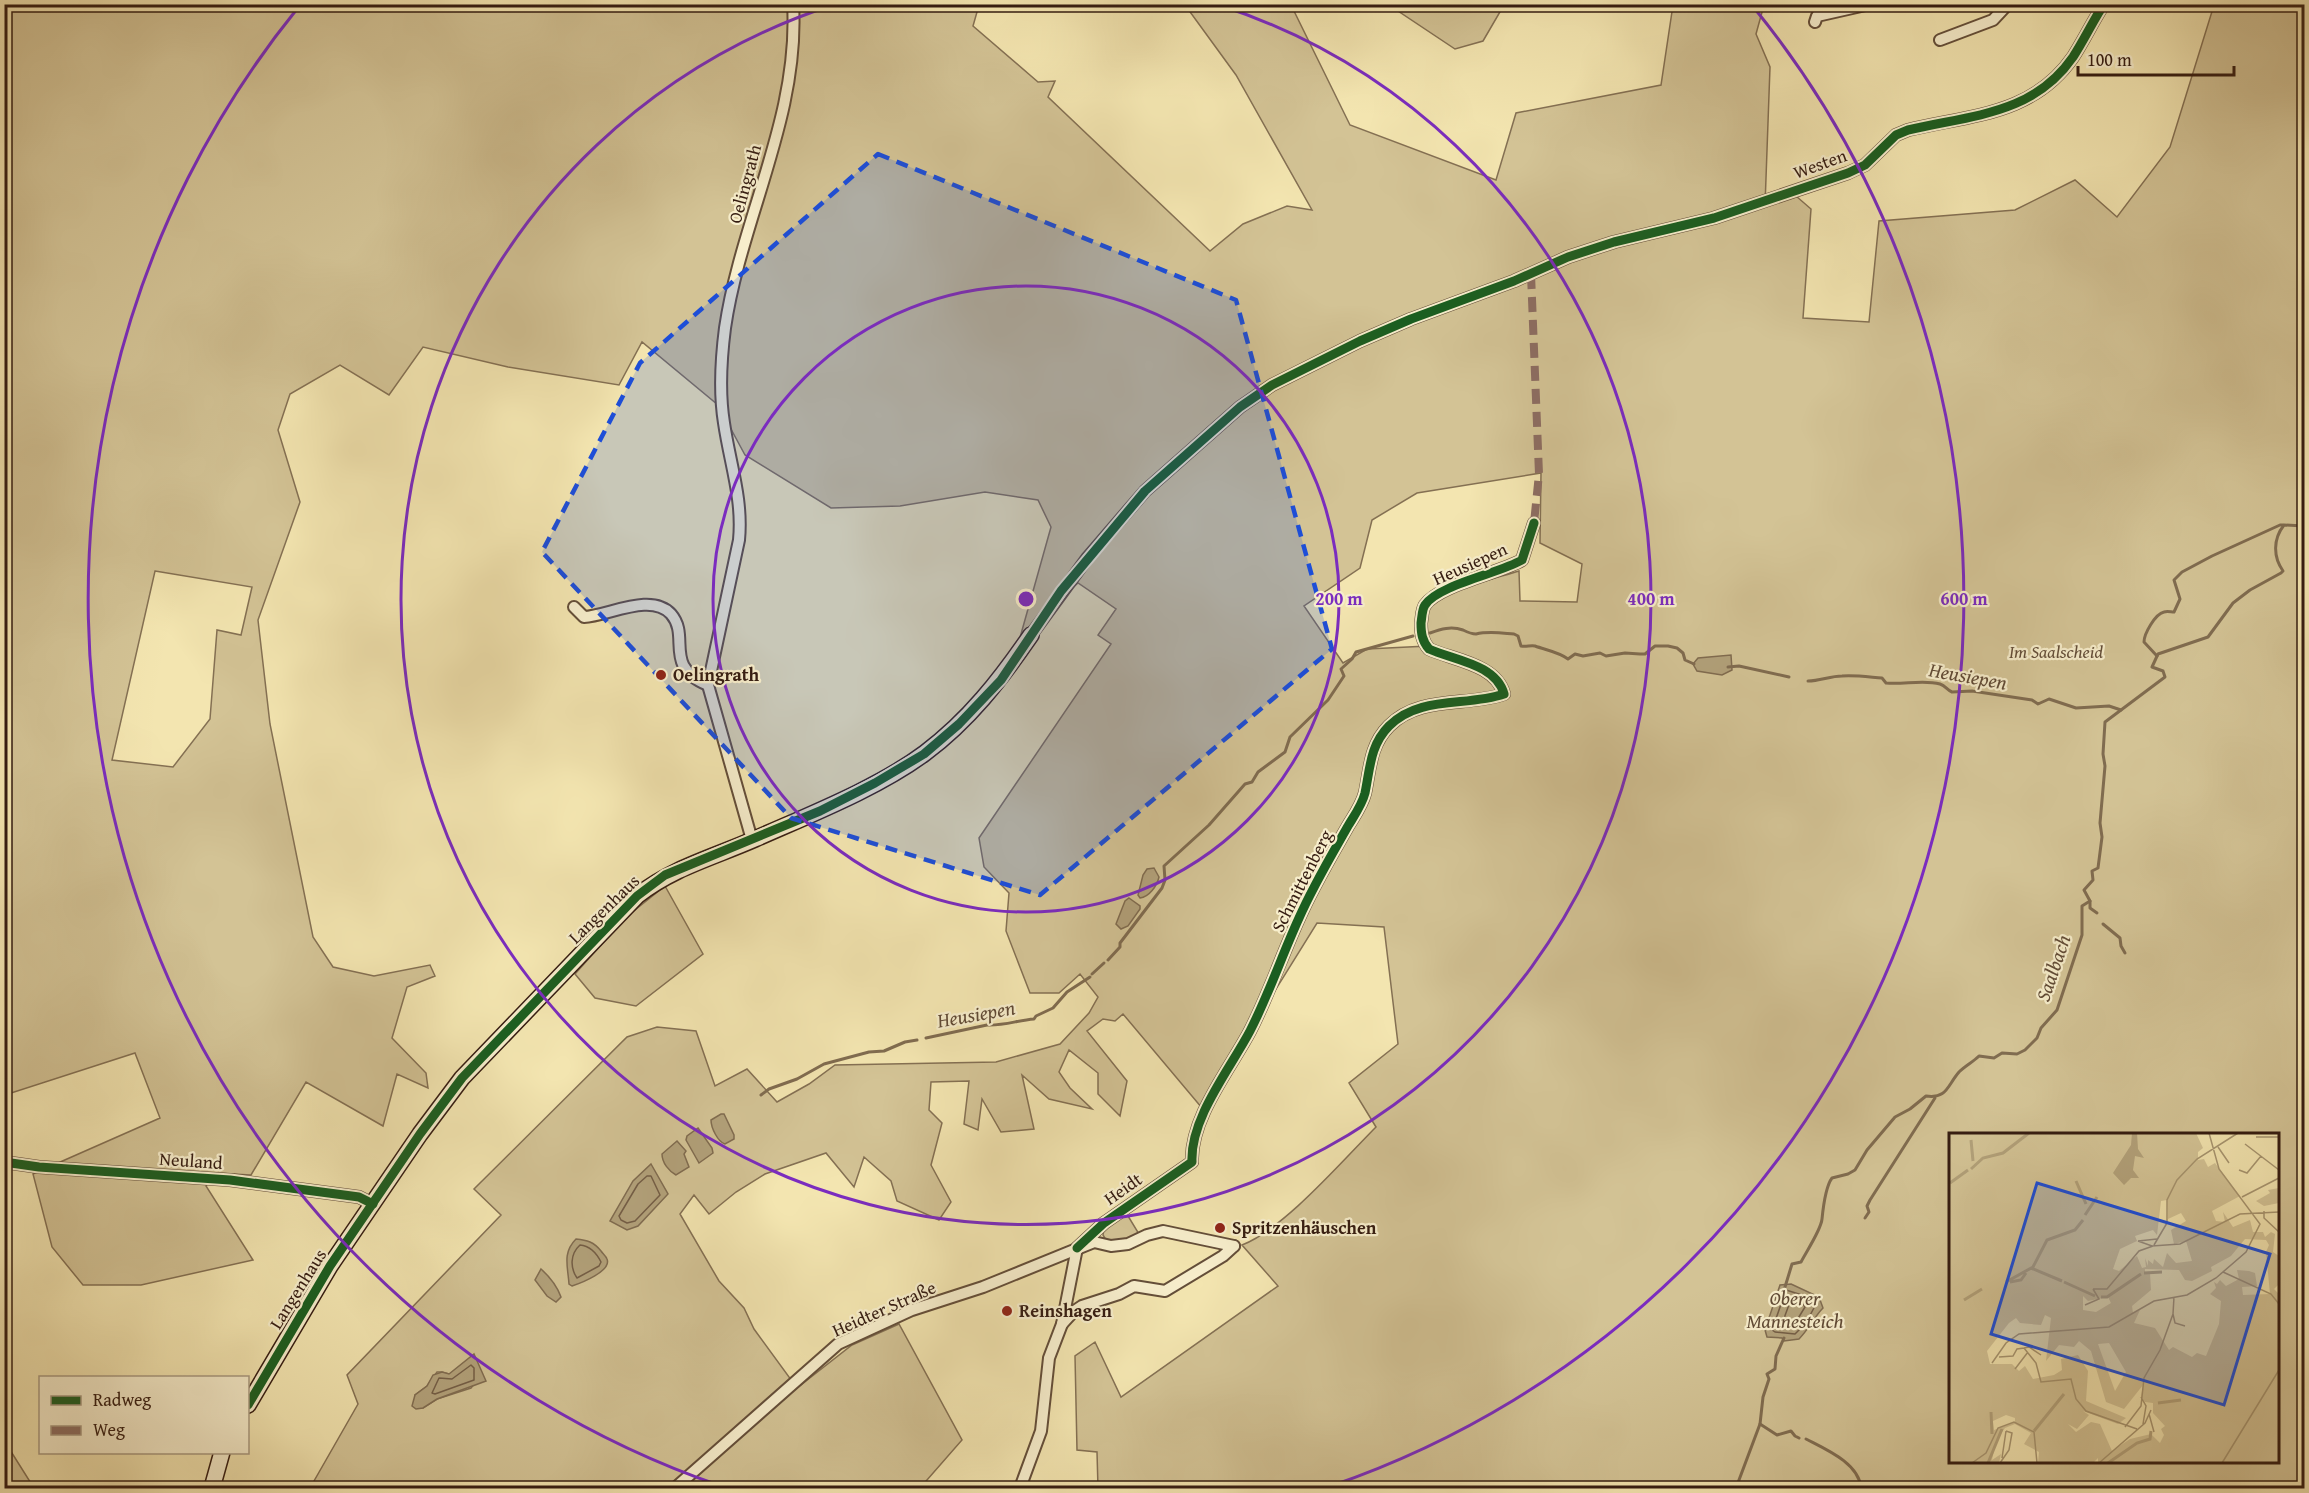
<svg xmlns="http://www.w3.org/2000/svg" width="2309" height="1493" font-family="'Gentium Book Plus',serif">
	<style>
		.green { fill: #d3c395; stroke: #847053; stroke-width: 1.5; fill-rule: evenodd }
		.water { fill: #b2a17a; stroke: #806c50; stroke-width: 1.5 }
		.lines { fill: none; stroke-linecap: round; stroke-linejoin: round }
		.shore { stroke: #745e46; stroke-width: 1.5 }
		.stream { stroke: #806c50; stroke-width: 3 }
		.street-casing { stroke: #644e39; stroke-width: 14 }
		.secondary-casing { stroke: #351c11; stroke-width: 18 }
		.street { stroke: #f7eecc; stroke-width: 10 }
		.secondary { stroke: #f7eecc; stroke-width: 15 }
		.quiet { stroke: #8d6e63; stroke-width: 8; stroke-dasharray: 15 8; stroke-linecap: butt }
		.cycleway-casing { stroke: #f7eecc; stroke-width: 13 }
		.cycleway { stroke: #1b5e20; stroke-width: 9 }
		.marked { fill: #1d4ed8; fill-opacity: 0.2; stroke: #1d4ed8; stroke-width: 4.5; stroke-dasharray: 12 8; stroke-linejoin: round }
		.ring { fill: none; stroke: #7b2cbf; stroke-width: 3 }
		.poi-dot { fill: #8f2418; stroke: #f7eecc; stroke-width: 2 }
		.labels { text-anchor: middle; stroke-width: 4.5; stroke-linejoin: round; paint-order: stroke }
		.street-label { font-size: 18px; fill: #351c11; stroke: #f7eecc }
		.park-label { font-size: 18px; font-style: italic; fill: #644e39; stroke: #f7eecc }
		.poi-label { font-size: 18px; font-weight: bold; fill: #351c11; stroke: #f7eecc; text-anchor: start }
		.water-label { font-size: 20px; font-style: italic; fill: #614b36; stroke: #f7eecc }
		.inset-river { fill: none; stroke: #b2a17a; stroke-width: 3 }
		.inset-road { fill: none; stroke: #a79570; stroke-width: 1.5 }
		.view { fill: #1d4ed8; fill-opacity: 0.15; stroke: #1d4ed8; stroke-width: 3 }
		.inset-edge { fill: none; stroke: #351c11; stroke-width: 3 }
		.centre { fill: #7b2cbf; stroke: #f7eecc; stroke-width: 3 }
		.ring-label { font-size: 18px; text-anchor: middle; font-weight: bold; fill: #7b2cbf; stroke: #f7eecc; stroke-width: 4.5; stroke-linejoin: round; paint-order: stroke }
	</style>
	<rect width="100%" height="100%" fill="#f3e5b0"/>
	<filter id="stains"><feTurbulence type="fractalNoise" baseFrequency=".00333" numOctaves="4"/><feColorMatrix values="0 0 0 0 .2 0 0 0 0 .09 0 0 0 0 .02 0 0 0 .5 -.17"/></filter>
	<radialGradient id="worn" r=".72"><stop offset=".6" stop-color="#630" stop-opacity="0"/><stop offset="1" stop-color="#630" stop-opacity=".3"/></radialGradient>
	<g class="green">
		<path d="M787,4L798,11L797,5H979L973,26L1038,82L1055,81L1048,97L1210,251L1243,224L1287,206L1312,210L1236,75L1185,5H1291L1350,125L1496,180L1516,113L1661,85L1673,5H1764L1756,34L1770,67L1765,206L1796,196L1811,209L1803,318L1869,322L1879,221L2015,210L2075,180L2117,217L2170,147L2214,5H2304V1488H1098L1097,1452L1077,1450L1075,1356L1095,1342L1121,1397L1278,1286L1242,1245C1284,1229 1343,1160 1376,1127L1349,1083L1398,1044L1384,927L1317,923L1202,1108L1123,1014L1115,1021L1103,1019L1087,1031L1127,1081L1120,1116L1098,1094V1073L1069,1050L1059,1072L1070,1088L1092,1109L1049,1099L1022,1075L1034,1129L1001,1132L982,1099L978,1130L964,1124L969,1081L931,1082L929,1110L942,1123L931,1165L951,1202L939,1220L897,1201L891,1181L864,1157L854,1187L826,1153L765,1174L736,1192L709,1214L694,1195L680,1214L719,1281L744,1308L754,1329L797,1388L852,1345L899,1324L962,1440L920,1488H310L358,1404L347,1375L501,1215L474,1189L627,1037L657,1027L696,1031L715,1086L747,1069L777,1102L809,1084L835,1065L996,1062L1060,1044L1089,1013L1098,997L1080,974L1059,993H1030L1006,931L1009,893L984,867L979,838L1111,644L1098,635L1116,609L1078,583L1021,634L1051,527L1038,500L985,492L900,506L831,508L745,455L718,405L642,342L619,385L508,367L423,347L389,395L340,365L290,394L278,430L300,502L258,620L270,724L313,937L333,967L374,976L430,965L435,976L407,987L392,1038L426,1073L428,1088L397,1074L383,1126L306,1082L251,1175L214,1173L206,1186L253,1260L141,1285H83L52,1247L33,1174L160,1118L135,1053L5,1095L4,5ZM1541,473L1540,543L1582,564L1577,602L1520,601L1519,571C1498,578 1440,590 1429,609C1423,621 1426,634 1428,646L1367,649L1343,663L1304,606L1360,568L1372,520L1417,493ZM155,571L252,587L241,635L217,630L210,719L173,767L112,760ZM1950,1134H2278V1462H1950ZM479,1369L481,1375L471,1388L437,1399L423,1408L415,1395L427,1386L437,1372H442L449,1374Z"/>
		<polygon points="1389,5 1504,5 1483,41 1455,49"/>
		<polygon points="665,886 703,954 636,1006 595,998 575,974 625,918"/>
		<path d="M1125,1211L1139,1234C1130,1241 1116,1244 1106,1240L1103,1235L1104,1229Z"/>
		<polygon points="5,1442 34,1488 5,1488"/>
	</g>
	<g class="water">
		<polygon points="1731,655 1732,670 1722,675 1697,671 1693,664 1698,658"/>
		<path d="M1154,868L1159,877C1157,886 1149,897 1140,898L1138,895L1143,875L1147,869Z"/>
		<polygon points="1129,898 1140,906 1140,909 1128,926 1121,929 1116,924 1125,901"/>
		<path d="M721,1114H724L734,1135V1139L725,1144C718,1142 711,1128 711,1120Z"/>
		<polygon points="698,1128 712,1148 713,1153 699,1163 686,1140 687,1136"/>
		<path d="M677,1141L686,1151L684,1154L689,1167L676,1175C669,1171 662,1163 662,1154Z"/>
		<polygon points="651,1164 668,1194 638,1226 627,1230 610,1221 633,1181"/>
		<path d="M576,1239C587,1240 594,1242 601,1251C603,1254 606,1256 607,1259C612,1271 581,1283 572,1286L569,1284C568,1267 562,1253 576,1239Z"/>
		<path d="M541,1269C550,1277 557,1286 561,1297L556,1302L547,1296L535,1280Z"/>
		<path d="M1791,1284L1819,1297L1823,1308C1814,1317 1809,1329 1799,1339L1784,1341L1782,1338L1767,1337L1765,1330L1780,1285Z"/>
		<polygon points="474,1354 486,1381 437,1399 423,1408 416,1409 412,1406 415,1395 427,1386 433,1375 442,1372 449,1374"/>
	</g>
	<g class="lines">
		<g class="shore">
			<polygon points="647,1176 651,1176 660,1195 635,1221 627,1223 621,1220 619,1216 638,1184"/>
			<path d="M580,1245C590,1246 597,1254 601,1262L599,1266L577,1278C570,1268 570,1254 580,1245Z"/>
			<polygon points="1786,1290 1802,1295 1816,1304 1806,1323 1795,1334 1775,1332 1772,1330"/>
			<polygon points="1793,1300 1803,1304 1805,1307 1794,1325 1787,1326 1783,1321 1790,1302"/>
			<polygon points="471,1365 474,1368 474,1380 435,1394 432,1393 439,1378 452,1379"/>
		</g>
		<g class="stream">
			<path d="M1430,633C1441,629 1451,626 1463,630C1467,632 1471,634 1476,634C1489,631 1501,633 1514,634L1518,636L1521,646C1526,647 1531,645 1535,646C1546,650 1559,652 1568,659L1575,654L1583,656L1600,653L1606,656L1625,653L1640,654H1645L1655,646H1668L1677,648L1683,653L1685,660L1694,664"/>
			<path d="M2157,656L2144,642C2144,634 2155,614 2164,612C2167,611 2171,612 2174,612L2180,599L2174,580L2182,572L2212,556L2280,525H2283"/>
			<polyline points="1728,667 1739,666 1789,677"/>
			<path d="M1808,681C1820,681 1830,676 1842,676C1855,675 1869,677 1882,678L1886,683C1903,685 1923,679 1940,684C1946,686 1947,690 1952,692L1972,691L2032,700L2038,704L2049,699L2076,708L2109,706L2121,710"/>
			<polyline points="2090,901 2090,908 2097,913"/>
			<polyline points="2103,924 2120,938 2121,946 2125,953"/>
			<polyline points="1108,960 1120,947 1120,943 1162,888 1165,880 1164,866 1209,825 1245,784 1252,782 1258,772 1285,752 1290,737 1328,700 1344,676 1341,669 1352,659 1356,652 1413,636"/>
			<polyline points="1092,974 1104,963"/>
			<path d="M926,1038L987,1025C1003,1026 1019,1020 1034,1019L1036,1016L1053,1008L1067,992L1090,977"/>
			<polyline points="761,1095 769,1089 797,1079 824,1064 869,1052 884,1051 905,1042 917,1040"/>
			<polyline points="1865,1218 1869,1212 1867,1206 1870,1200 1935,1098"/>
			<path d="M1785,1287L1792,1264L1801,1262C1806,1252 1821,1230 1822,1219C1823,1209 1826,1186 1832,1178L1848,1174L1855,1170L1867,1150L1895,1117L1910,1109L1926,1096C1947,1099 1947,1086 1959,1072C1965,1066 1973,1062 1979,1056L1994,1058L2002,1053L2017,1054L2025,1050L2037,1038L2041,1028L2057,1010L2082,935V906L2090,901L2084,890L2093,880L2092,871L2098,868L2102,837L2100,823L2105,766L2103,754L2105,722L2165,677L2163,671L2152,667L2158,654L2208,637L2233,603L2250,590L2281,573L2283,571C2273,557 2273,539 2284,525L2304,526"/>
			<polyline points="1760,1424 1777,1435 1791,1431 1795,1436 1799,1438"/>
			<path d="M1806,1439C1825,1449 1859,1463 1861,1488"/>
			<polyline points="1736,1488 1760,1424 1763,1397 1769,1379 1767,1374 1775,1369 1776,1356 1784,1338"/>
		</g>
		<defs>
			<g id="street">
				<polyline points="1815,22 1817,16 1870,4"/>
				<polyline points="1940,40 1993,20 2008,4"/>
				<path d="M574,607L584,617C608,616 651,592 671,614C691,637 662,666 708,685"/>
				<path d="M1031,635L1088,557L1145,491L1240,407L1272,385L1360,341L1411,319L1514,281L1568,257L1614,242L1714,218L1848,173L1865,165L1896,135L1908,130C1971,115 2033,115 2073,57C2084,40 2093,21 2104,4"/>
				<path d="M752,840L708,685L739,540C743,499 730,464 724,423C719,392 721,359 725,328C741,219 800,116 793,4"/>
				<polyline points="4,1162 39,1167 230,1180 359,1197 373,1204"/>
				<path d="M1077,1248L1104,1223L1192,1162C1190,1118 1230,1069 1250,1031C1269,994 1282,955 1299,918C1313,886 1331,856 1348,826C1354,816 1362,805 1365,793C1370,769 1370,745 1389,726C1420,695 1466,707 1504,694C1496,664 1453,660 1429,649C1422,641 1421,633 1421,623C1422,617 1422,609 1425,605C1438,585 1500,573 1522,560L1534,523"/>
				<polyline points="1062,1324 1073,1312 1082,1306 1119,1294 1134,1286 1165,1291 1223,1256 1234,1246"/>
				<polyline points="675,1488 838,1344 912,1310 983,1287 1094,1242 1111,1246 1128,1244 1147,1235 1163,1231 1234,1246"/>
				<polyline points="1020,1488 1041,1431 1049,1358 1062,1324 1077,1248"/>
			</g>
			<g id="secondary">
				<path d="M248,1405L330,1266L420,1134L462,1078L637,896C672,868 714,857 755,839C809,815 878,788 925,753C969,720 1000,680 1031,635"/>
				<polyline points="212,1488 222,1452"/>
			</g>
		</defs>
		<use href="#street" class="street-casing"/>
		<use href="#secondary" class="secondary-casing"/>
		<use href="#street" class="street"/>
		<use href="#secondary" class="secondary"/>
		<polyline class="quiet" points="1531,274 1539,474 1534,523"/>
		<defs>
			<g id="cycleway">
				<polyline points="4,1162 39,1167 230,1180 359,1197 373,1204"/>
				<path d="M1077,1248L1104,1223L1192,1162C1190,1118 1230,1069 1250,1031C1269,994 1282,955 1299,918C1313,886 1331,856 1348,826C1354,816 1362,805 1365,793C1370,769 1370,745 1389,726C1420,695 1466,707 1504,694C1496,664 1453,660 1429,649C1422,641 1421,633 1421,623C1422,617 1422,609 1425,605C1438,585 1500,573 1522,560L1534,523"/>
				<path d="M248,1405L330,1266L420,1134L462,1078L637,896L665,875L820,811L875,783L924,754L959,724L1001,680L1061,591L1145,491L1240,407L1272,385L1360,341L1411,319L1514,281L1568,257L1614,242L1714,218L1848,173L1865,165L1896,135L1908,130C1971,115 2033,115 2073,57C2084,40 2093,21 2104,4"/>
			</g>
		</defs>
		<use href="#cycleway" class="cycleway-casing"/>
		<use href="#cycleway" class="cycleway"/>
	</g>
	<path class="marked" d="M878,154L1236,300L1332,649L1040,895L791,818L542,552L640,363Z"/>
	<g class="ring">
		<circle cx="1026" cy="599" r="313"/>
		<path d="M1219 5A625 625 0 1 1 833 5"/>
		<path d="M721 1486A938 938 0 0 1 297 9M1755 9A938 938 0 0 1 1331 1486"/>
	</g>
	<g class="poi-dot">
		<circle cx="661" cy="675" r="6"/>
		<circle cx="1220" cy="1228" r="6"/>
		<circle cx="1007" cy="1311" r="6"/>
	</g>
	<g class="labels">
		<g class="street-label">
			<text transform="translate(1820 164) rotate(-20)" y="6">Westen</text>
			<text transform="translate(745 184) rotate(-75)" y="6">Oelingrath</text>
			<text transform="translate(1470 564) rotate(-24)" y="6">Heusiepen</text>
			<text transform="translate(1302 881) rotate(-63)" y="6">Schmittenberg</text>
			<text transform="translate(604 909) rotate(-44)" y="6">Langenhaus</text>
			<text transform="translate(191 1161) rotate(4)" y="6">Neuland</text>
			<text transform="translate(1123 1189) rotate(-35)" y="6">Heidt</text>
			<text transform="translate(298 1289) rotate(-58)" y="6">Langenhaus</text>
			<text transform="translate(884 1309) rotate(-24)" y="6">Heidter Straße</text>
		</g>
		<g class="park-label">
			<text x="2056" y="658">Im Saalscheid</text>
		</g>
		<g class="poi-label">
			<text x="673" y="681">Oelingrath</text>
			<text x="1232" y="1234">Spritzenhäuschen</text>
			<text x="1019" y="1317">Reinshagen</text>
		</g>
		<g class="water-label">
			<text transform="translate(1968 676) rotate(10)" y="7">Heusiepen</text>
			<text transform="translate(2053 968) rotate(-71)" y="7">Saalbach</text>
			<text transform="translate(976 1014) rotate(-10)" y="7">Heusiepen</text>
			<text x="1795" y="1305">Oberer<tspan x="1795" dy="23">Mannesteich</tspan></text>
		</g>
	</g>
	<g transform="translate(1949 1133)">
		<rect width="330" height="330" fill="#f3e5b0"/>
		<path d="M0,0H247L254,15L249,19V27L255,26L259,34L266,30L291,63L263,78L267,88L276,89L274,79L284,94L301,87L304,99H314L316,104L322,99L326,101L324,119L330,123V151L325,156L330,161V329L149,330V325L144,330H89L90,319L75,311L82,300L66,291L56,295L47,307L43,327L52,321L50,330H0ZM218,67L219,86L232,80L237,88L222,97L225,111L237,108L243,128L227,130L218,120L214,134L205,126L204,131L199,127V133L196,125L197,134L193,135L188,123L170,138L164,136L171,116L188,108L186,103L204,97L208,102L212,68ZM296,106L317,107L320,112L317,119L321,161L294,162L293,154L308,153L306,140L300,138L288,137L290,146L277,153L271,147L268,151L265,149L267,155L261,161L272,168L270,191L257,223L248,220L243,224L224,214L220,217L206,195L185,190L191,177L184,180L183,173L202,157L201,140H196V136L230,137L236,147L243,148L263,138L262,134L282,123ZM134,163L139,168L159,164L162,170L147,179L134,177ZM96,182L102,185L97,228L110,212L125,214L130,208L142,218L157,269L175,276L194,252L192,264L196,269L204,270V280L216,293L212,296L215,302L211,310L202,301L181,306L163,318L151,291L142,289L127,299L119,291L128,296L140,282L134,278L169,291L177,285L137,268L139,238L129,222L112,226L113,237L105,242L84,246L76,233L70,238L63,231H41L38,218L60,190L67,185L71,190L92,192ZM160,210L177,239L166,258L149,211ZM57,282L66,285V289L45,297L44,288ZM330,55V70L315,73L307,68L321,60L319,57Z" fill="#d3c395" fill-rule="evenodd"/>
		<path d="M183,0H188L189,16L195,25L186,23L184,37L190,45H182L175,52L164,40L182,12Z" fill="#b2a17a"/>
		<path class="inset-river" d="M22,7L24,28M22,36L34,25L54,20L80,0M127,48L137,71M1,50L19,37M136,82L148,64M82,135L113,148M195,140L213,139M57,149L84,134L98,107L126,97L134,87M61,149L72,147L77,140M115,149L146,163M152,164H158L192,141M15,167L33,156M209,270L232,267M42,279L43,301M85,298L115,261M39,330L53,296M159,330L188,310L201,306L202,298"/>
		<path class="inset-road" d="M307,4H330M296,11L330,37M269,14L280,30M290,37L298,40L312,23M293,64L330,45M315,78V85L330,99M189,108L203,113L231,111L291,81L330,79M189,108L208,106M205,112L218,90V67L228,47L248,26L289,0M274,139L322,161L330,171M144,156H158L190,118L204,113M136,172L150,166L144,156M224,181L226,190L236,193M75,215L80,214L92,222M50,224L64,223L68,216L75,215L87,230L92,249L122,246L127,266L137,278L188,296M43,230L57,210L70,201L160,194L205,168L238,162L267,145L297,119L311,91L270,36L260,0M66,236L79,219M192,264L197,273L194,291M200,281L205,299M176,294L192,273L195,245L211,217L224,181L225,164M53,325L57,298M23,330L37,320L49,295L65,289L85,299L88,330M51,330L60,317L63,300L57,298M150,330L196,290L202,277M273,330L330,237"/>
		<path class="view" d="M88,50L321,121L275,272L42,201Z"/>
		<rect width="330" height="330" class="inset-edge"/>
	</g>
	<circle cx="1026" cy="599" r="9" class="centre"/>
	<g class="ring-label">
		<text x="1339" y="605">200 m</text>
		<text x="1651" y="605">400 m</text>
		<text x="1964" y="605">600 m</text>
	</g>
	<rect width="2309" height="1493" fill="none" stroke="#f3e5b0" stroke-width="24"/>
	<rect x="6" y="6" width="2297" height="1481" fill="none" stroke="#351c11" stroke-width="3"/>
	<rect x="12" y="12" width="2285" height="1469" fill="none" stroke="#351c11" stroke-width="1.5"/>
	<rect x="39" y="1376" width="210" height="78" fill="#f7eecc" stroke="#a99a81" stroke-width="1.5"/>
	<rect x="51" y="1396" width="30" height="9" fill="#1b5e20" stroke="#a99a81" stroke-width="1.5"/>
	<text x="93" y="1406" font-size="18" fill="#351c11">Radweg</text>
	<rect x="51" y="1426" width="30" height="9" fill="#8d6e63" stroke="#a99a81" stroke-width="1.5"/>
	<text x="93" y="1436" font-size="18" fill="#351c11">Weg</text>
	<path d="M2078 66v9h156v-9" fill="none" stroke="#351c11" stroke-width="3"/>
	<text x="2087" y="66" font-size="18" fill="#351c11" stroke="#f7eecc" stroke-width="4.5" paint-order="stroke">100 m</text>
	<rect width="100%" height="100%" filter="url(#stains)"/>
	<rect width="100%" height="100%" fill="url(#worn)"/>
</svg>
